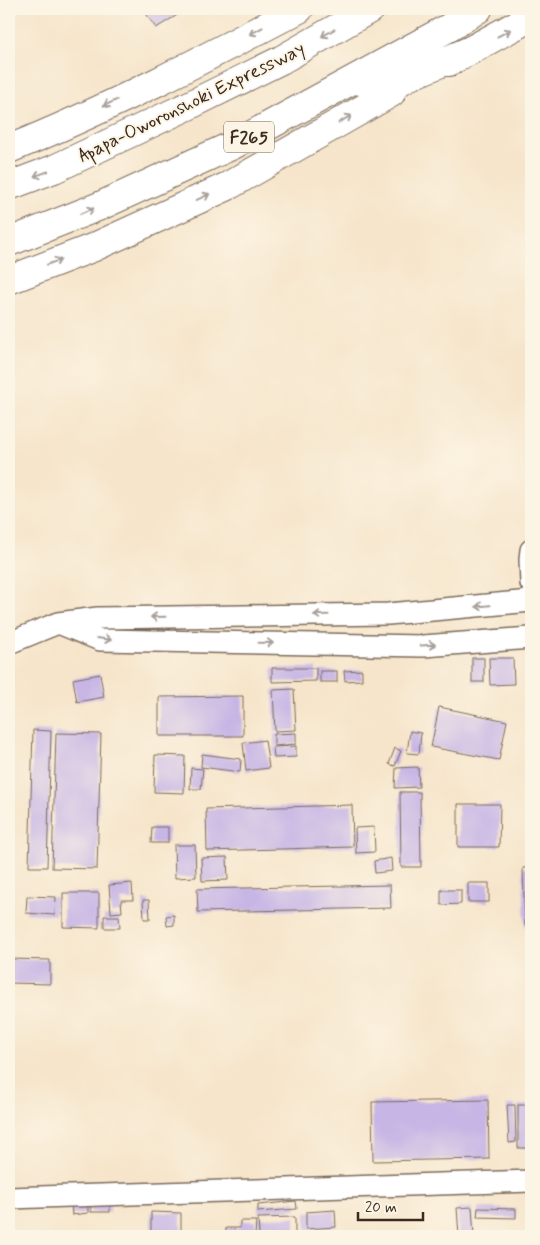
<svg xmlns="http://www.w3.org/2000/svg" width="540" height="1245" font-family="Mynerve,sans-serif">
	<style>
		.building { fill: #c7b5e5 }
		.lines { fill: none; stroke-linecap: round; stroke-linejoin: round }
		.minor-casing { stroke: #7c6b5b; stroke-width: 24 }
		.major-casing { stroke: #7c6b5b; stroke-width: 30 }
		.highway-casing { stroke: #7c6b5b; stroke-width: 30 }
		.minor { stroke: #fff; stroke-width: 21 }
		.major { stroke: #fff; stroke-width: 28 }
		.highway { stroke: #fff; stroke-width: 28 }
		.oneway { stroke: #a79f9a }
		.labels { text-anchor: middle; stroke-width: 4; stroke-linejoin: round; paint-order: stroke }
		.shield { fill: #fcf5e5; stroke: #75675a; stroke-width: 1 }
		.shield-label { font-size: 18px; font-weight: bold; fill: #3b2a1e }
		.street-label { font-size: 19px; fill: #3b2a1e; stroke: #fcf5e5 }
	</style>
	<rect width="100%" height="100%" fill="#fcf5e5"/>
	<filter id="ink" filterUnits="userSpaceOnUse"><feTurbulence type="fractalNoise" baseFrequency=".02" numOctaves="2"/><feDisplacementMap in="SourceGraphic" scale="10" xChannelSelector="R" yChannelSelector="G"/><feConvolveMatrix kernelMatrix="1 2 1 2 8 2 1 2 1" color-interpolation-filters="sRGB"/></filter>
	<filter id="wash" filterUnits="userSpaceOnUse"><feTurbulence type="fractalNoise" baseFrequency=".0096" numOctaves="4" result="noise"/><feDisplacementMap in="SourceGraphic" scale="20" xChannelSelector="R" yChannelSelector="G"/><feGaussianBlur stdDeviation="1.12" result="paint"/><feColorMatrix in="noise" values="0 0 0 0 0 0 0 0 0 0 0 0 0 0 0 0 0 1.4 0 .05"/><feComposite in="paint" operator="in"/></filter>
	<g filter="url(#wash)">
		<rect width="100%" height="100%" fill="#f6e5cb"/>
		<g id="blocks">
			<g class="building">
				<polygon points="143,9 187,9 156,28"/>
				<rect x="472" y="658" width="12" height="24"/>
				<polygon points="489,658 513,658 514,684 490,685"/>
				<polygon points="272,668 316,668 316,681 272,682"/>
				<polygon points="362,670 362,680 345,681 344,671"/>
				<rect x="320" y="671" width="17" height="11"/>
				<polygon points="100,674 104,697 77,702 73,679"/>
				<polygon points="294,689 296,730 275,731 273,690"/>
				<polygon points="243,696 243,736 159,736 159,697"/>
				<polygon points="439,707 507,721 499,760 431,747"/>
				<polygon points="33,730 51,731 47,867 29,867"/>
				<polygon points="410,731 421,733 419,754 407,753"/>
				<polygon points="56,733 101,734 97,869 52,868"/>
				<polygon points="296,733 296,744 274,746 274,734"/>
				<polygon points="265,740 269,768 246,771 243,743"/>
				<polygon points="296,746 296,757 274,758 273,747"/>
				<polygon points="395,748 401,751 395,766 389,764"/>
				<polygon points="202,754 241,759 240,772 201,767"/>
				<polygon points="155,755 185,756 184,793 154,792"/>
				<polygon points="418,767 419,787 395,788 396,768"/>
				<polygon points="191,768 203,769 201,789 190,789"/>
				<polygon points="400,792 420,792 421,867 401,867"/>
				<polygon points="458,804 500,804 499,847 458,847"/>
				<polygon points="352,805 353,847 207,851 206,809"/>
				<polygon points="152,827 168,827 168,843 151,843"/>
				<polygon points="374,827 375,852 356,853 355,828"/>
				<polygon points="174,845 195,845 196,877 175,878"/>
				<polygon points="227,857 228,880 202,881 201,858"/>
				<polygon points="391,858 392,871 375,873 374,861"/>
				<polygon points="531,867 531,926 525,926 523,868"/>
				<polygon points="132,883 133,900 121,900 122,912 111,913 109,885"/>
				<rect x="468" y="883" width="21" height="19"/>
				<polygon points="390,885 391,908 198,912 197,889"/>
				<polygon points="441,890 461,890 461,904 441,905"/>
				<polygon points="63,893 99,893 99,928 63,927"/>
				<polygon points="27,896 56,897 55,915 26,913"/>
				<polygon points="143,900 149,900 150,919 144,919"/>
				<polygon points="174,915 174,925 167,926 166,916"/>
				<polygon points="104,916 119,916 120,928 104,928"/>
				<polygon points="11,959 50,960 50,984 10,983"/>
				<polygon points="488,1100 489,1159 373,1161 372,1102"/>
				<polygon points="507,1105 515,1105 516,1142 509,1143"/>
				<rect x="518" y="1105" width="13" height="43"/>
				<polygon points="296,1201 297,1209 258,1212 258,1205"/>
				<rect x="91" y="1202" width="19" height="10"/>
				<polygon points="88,1203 88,1213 72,1215 71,1204"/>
				<polygon points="472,1207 474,1236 459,1236 457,1208"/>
				<polygon points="478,1208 516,1209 516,1218 477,1217"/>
				<polygon points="335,1210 336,1227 306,1229 306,1212"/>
				<polygon points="151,1212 181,1213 181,1236 151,1236"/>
				<polygon points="295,1217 295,1236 259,1236 258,1218"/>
				<polygon points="240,1221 256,1221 255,1236 226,1236 226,1228 240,1228"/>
			</g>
		</g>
	</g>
	<g filter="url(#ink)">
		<use href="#blocks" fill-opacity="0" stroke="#7c6b5b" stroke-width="1"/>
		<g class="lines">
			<defs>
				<g id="minor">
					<polyline points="531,550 530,559 531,583"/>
					<polyline points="61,624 100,640 423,646 531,638"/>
					<polyline points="9,643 58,623 98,618 388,614 531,601"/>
					<polyline points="9,1198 531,1181"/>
				</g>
				<g id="major">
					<polyline points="449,62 531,17"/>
					<path d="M9,149C108,109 204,59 299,9"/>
					<polyline points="9,280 92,248 228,186 391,93"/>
				</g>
				<g id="highway">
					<polyline points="360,81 405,78 469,51"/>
					<polyline points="370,104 407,76"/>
					<polyline points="9,186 54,169 190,105 281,60 370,9"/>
					<polyline points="9,242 100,206 233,145 450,27 478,9"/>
				</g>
			</defs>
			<use href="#minor" class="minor-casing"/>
			<use href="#major" class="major-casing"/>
			<use href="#highway" class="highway-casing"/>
			<use href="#minor" class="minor"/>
			<use href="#major" class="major"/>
			<use href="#highway" class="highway"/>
		</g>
		<defs><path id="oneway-shaft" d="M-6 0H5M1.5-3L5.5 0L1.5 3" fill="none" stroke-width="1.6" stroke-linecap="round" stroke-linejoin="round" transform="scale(1.25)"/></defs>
		<g class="oneway">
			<use href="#oneway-shaft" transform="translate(256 31) rotate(152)"/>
			<use href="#oneway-shaft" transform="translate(328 33) rotate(150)"/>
			<use href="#oneway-shaft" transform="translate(504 33) rotate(-28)"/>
			<use href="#oneway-shaft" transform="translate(110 103) rotate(155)"/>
			<use href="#oneway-shaft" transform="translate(345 119) rotate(-30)"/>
			<use href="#oneway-shaft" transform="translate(41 174) rotate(160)"/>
			<use href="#oneway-shaft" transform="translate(203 197) rotate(-25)"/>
			<use href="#oneway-shaft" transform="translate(87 211) rotate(-22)"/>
			<use href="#oneway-shaft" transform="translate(54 262) rotate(-20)"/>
			<use href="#oneway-shaft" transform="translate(483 606) rotate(175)"/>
			<use href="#oneway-shaft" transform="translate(321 615) rotate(179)"/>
			<use href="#oneway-shaft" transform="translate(158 617) rotate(179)"/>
			<use href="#oneway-shaft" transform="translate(104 639) rotate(7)"/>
			<use href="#oneway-shaft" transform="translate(266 643) rotate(1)"/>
			<use href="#oneway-shaft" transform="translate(428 645) rotate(-3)"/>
		</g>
	</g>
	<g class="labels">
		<rect class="shield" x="224" y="121.5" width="50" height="31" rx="4"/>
		<g class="shield-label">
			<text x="249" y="143">F265</text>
		</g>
		<g class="street-label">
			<text transform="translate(191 101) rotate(-26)" y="7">Apapa-Oworonshoki Expressway</text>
		</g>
	</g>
	<rect width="540" height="1245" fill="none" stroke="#fcf5e5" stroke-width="30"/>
	<path d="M358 1212v8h65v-8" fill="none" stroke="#3b2a1e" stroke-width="2.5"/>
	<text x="365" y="1212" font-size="15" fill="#3b2a1e" stroke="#fcf5e5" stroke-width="4" paint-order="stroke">20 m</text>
</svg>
